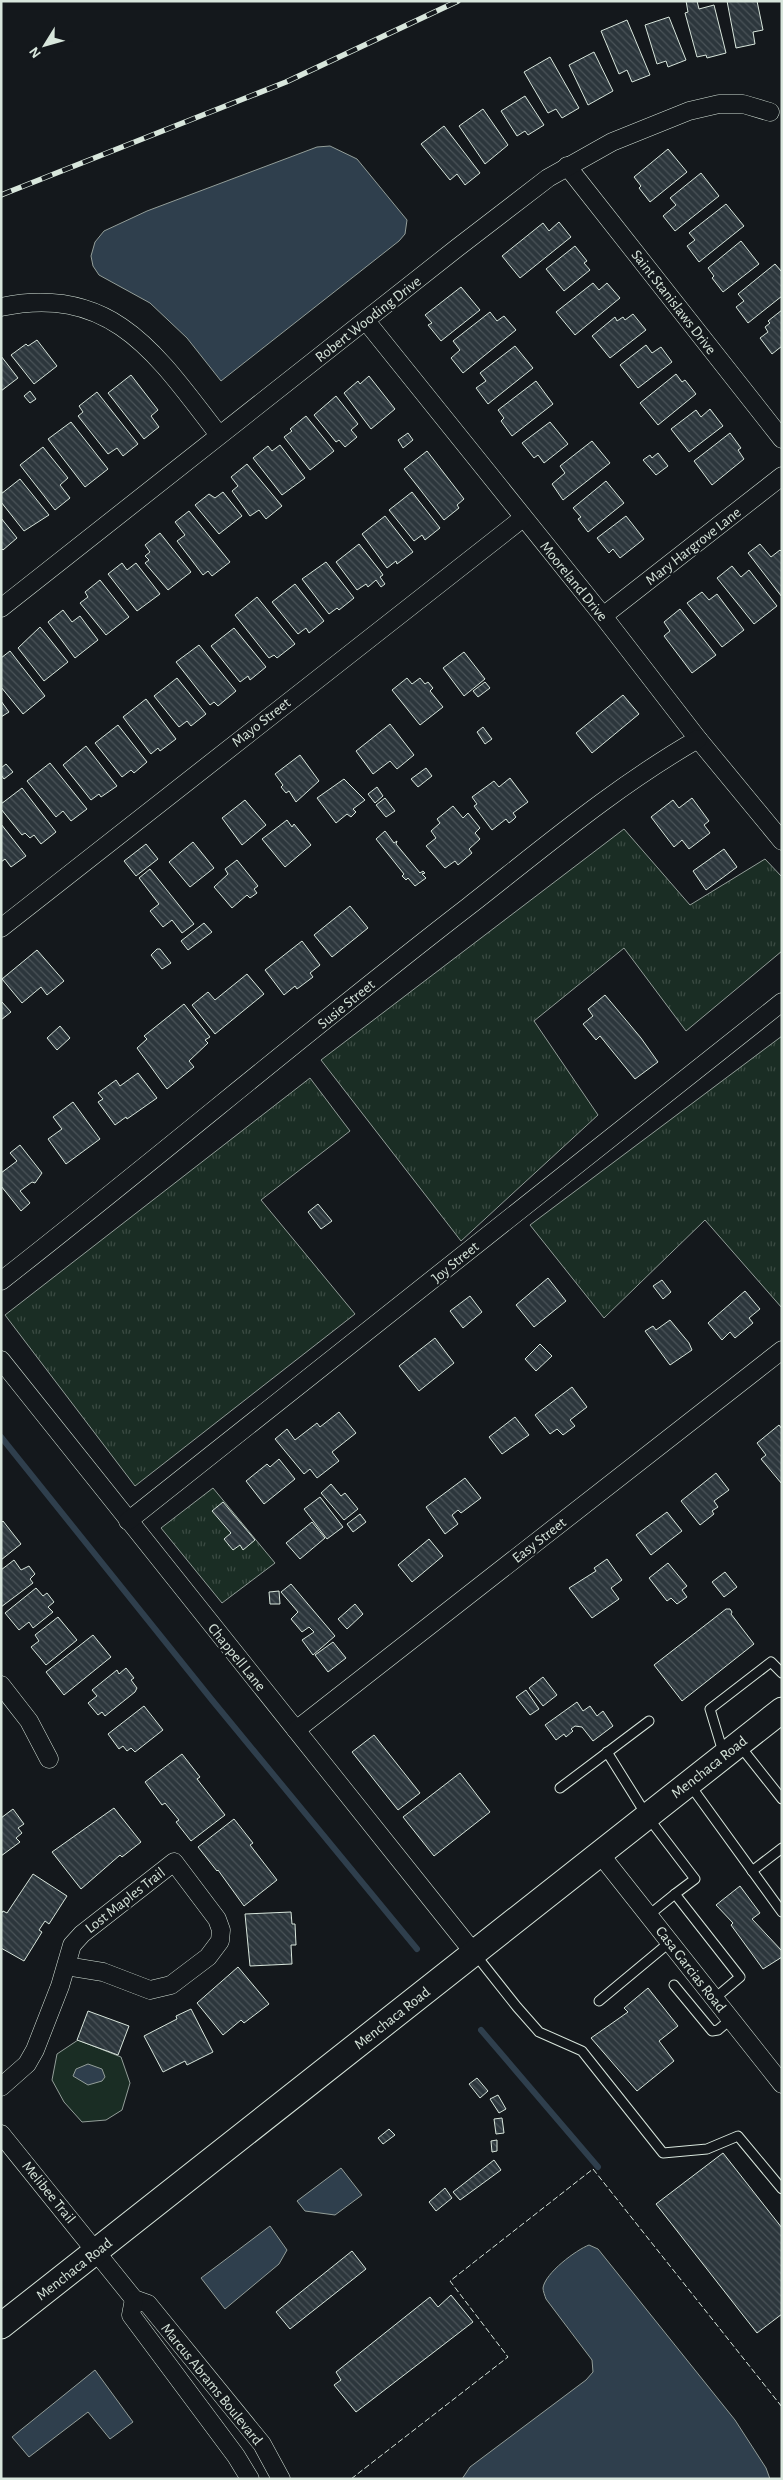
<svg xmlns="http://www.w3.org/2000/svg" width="783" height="2480" font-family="'Alegreya Sans',sans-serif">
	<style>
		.grass { fill: url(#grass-tufts); stroke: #939e99 }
		.garden { fill: #1a2d24; stroke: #939e99 }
		.water { fill: #2f3f4d; stroke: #939e99 }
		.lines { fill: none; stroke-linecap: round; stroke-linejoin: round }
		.stream { stroke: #2f3f4d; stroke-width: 6 }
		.building { fill: url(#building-back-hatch); stroke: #d8e6dc }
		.service-casing { stroke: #d8e6dc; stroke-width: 11 }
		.minor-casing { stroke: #d8e6dc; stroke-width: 19 }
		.secondary-casing { stroke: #d8e6dc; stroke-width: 27 }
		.service { stroke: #14181c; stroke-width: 9 }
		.minor { stroke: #14181c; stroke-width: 18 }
		.secondary { stroke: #14181c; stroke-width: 25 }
		.rail-casing { stroke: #d8e6dc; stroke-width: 5.5 }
		.rail { stroke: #14181c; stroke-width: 4; stroke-dasharray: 11; stroke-linecap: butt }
		.fence { stroke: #d8e6dc; stroke-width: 1; stroke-dasharray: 6 2.5; stroke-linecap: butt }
		.labels { text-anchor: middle; stroke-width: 4; stroke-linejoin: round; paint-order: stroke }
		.street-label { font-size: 15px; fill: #d8e6dc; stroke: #14181c }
	</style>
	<defs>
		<pattern id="grass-tufts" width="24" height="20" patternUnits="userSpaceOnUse" patternTransform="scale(1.25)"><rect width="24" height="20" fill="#1a2d24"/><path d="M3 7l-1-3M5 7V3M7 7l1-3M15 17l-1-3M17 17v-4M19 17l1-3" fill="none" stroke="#3b4b43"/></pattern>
		<pattern id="building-back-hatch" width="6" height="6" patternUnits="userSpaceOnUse" patternTransform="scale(1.25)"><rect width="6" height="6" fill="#2c363c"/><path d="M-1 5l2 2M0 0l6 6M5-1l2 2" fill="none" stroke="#4a5358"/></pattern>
	</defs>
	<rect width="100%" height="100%" fill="#14181c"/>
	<g class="grass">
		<polygon points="624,829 690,905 765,859 782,877 782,951 686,1031 624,948 534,1021 598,1115 461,1241 321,1060"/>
		<polygon points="782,1036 782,1308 705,1220 604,1318 530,1225"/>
		<polygon points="310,1078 350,1131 261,1200 355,1314 135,1486 5,1315"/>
		<polygon points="213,1488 275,1563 222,1603 161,1528"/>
	</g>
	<polygon class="garden" points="78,2040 121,2057 130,2083 122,2110 106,2120 82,2122 64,2102 52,2080 57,2054"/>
	<g class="water">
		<polygon points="330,146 357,159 407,220 405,234 399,241 221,381 187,338 150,303 99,275 93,266 91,256 95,242 104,231 147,211 317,147"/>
		<polygon points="88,2064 102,2069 105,2077 102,2081 88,2085 73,2076 76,2069"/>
		<polygon points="341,2168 362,2195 335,2215 305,2211 297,2201"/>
		<polygon points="270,2226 287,2250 279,2264 225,2309 201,2278"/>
		<path d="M589,2245L598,2249L735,2420L766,2468L770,2479H462L470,2467L586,2380L593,2372L592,2360L546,2299C545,2296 543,2291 543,2288C545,2273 576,2250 589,2245Z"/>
		<polygon points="95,2370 133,2422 110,2439 88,2412 29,2457 12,2437"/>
	</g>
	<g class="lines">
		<g class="stream">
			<polyline points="1,1437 212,1700 417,1949"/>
			<polyline points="481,2030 598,2167"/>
		</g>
	</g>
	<g class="building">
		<polygon points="686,1 697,1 699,9 714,5 726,53 707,58 706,55 697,57 685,13 688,12"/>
		<polygon points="727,1 757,1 763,30 753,32 755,44 736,48"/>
		<polygon points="669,17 686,60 668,67 666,61 657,64 645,25"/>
		<polygon points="627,20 650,75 632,82 627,70 619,74 601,31"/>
		<polygon points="594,52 613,91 588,105 569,65"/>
		<polygon points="550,57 579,108 562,118 556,109 548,113 524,72"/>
		<polygon points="525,96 544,125 528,135 525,131 517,136 501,111"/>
		<polygon points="483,109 508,145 485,164 459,126"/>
		<polygon points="444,126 480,173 465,185 457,174 450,180 421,144"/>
		<polygon points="668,149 687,172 650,202 639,188 641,186 634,177"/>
		<polygon points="701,173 719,196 675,231 663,216 676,205 670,198"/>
		<polygon points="726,204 744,226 699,262 687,246 695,240 689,233"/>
		<polygon points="559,222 571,237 520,278 502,256 543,223 549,231"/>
		<polygon points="741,241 759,264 723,292 712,278 714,276 708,268"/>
		<polygon points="575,246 587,261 584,263 590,270 564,291 546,269"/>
		<polygon points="775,264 782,272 782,296 748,323 736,307 744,301 738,294"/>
		<polygon points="593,283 599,290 607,283 620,298 575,335 556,312"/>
		<polygon points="461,287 480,310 441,341 428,325 432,323 425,315"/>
		<polygon points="782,310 782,346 772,354 760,338 768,332 765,327 770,323 768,321"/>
		<polygon points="490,312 497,321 504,316 516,330 463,373 451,358 460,350 453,341"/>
		<polygon points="633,314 646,330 610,358 592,336 615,317 617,321 623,317 625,320"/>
		<polygon points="37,340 57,366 34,384 11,355 26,344 28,346"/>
		<polygon points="646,345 652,353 661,347 672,362 638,388 620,365"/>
		<polygon points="515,346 533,368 488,404 476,388 486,381 480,373"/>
		<polygon points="1,356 18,378 1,391"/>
		<polygon points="676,374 682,382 685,380 696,394 658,425 640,403"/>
		<polygon points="131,375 158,410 151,416 159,427 144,439 108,393"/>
		<polygon points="369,376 395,409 371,429 344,393 358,381 360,384"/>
		<polygon points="536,381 553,404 512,436 501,421 504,418 498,410"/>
		<polygon points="30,391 36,399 30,403 24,396"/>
		<polygon points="97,392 138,444 123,456 117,448 108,454 78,416 83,412 79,406"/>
		<polygon points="336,396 358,424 351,430 357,437 345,447 339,440 336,442 314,415"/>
		<polygon points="710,409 723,426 689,452 671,429 696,410 701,417"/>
		<polygon points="306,416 334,451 310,470 284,437 292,431 290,429"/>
		<polygon points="71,422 108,469 85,487 48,439"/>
		<polygon points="550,422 568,444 544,463 538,455 534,458 522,443"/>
		<polygon points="408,433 413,440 403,448 398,440"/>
		<polygon points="730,433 741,448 738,450 744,459 712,485 694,461"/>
		<polygon points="592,441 610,463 563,500 552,484 565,473 560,466"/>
		<polygon points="280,445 305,478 282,495 253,458 268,446 272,451"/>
		<polygon points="43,447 68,478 60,485 70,498 55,510 20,465"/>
		<polygon points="427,451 464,499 457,505 459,508 444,520 404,469"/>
		<polygon points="658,453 668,466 656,475 643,460 650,455 652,458"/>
		<polygon points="247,464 282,506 266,519 259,510 250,516 232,491 238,486 231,477"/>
		<polygon points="20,479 49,515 24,531 1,502 1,494"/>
		<polygon points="606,481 624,503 588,532 578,519 581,517 573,508"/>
		<polygon points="223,492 242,516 219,534 195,505 209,494 215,498"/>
		<polygon points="412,492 440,528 425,540 422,535 414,541 389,510"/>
		<polygon points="189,511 230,562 212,576 208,571 203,575 177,541 185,535 175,522"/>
		<polygon points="385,516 413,552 397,564 396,561 387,568 362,534"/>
		<polygon points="626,516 644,539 620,558 613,549 609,553 597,538"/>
		<polygon points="1,518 17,538 3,550 1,548"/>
		<polygon points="160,533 191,572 168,590 145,563 149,560 145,556 150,552 145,545"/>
		<polygon points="359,544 381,572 383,575 380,577 385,584 381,587 376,580 368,587 366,584 357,590 336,562"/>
		<polygon points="760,544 771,557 780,550 782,552 782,597 748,553"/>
		<polygon points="326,562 354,598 339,610 337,608 329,614 302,579"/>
		<polygon points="122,563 127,570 136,563 160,594 137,611 108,574"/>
		<polygon points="732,566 741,577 749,570 777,606 754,624 717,578"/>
		<polygon points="100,580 129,617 106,635 80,603 88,597 85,592"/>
		<polygon points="295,584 324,621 309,633 306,628 298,634 272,602"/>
		<polygon points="702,592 709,600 717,594 744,630 722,647 687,603"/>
		<polygon points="257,597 295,644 277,658 274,655 269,658 235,615"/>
		<polygon points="680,609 716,655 692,673 664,636 670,631 664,622"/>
		<polygon points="63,610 72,622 80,616 98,640 75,658 48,622"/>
		<polygon points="40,627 68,662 44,681 18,648"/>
		<polygon points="234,628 266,667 250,680 248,676 240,682 211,646"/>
		<polygon points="199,645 236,691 218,706 214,702 210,705 176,662"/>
		<polygon points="10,651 45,696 23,714 1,687 1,658"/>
		<polygon points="464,652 485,679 464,696 443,668"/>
		<polygon points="177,678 206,714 191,726 187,721 179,727 154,696"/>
		<polygon points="407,678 412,684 420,678 425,684 428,682 433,688 430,691 443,707 420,725 392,690"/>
		<polygon points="485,682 490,688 478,697 473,691"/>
		<polygon points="623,695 639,714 592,753 576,733"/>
		<polygon points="146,699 176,739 160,751 158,748 151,754 123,717"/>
		<polygon points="1,701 9,712 1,717"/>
		<polygon points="390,724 414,755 397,769 390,761 373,774 356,751"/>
		<polygon points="118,725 147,762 134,773 131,770 122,777 95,743"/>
		<polygon points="483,727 492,739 485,744 477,732"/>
		<polygon points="86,746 117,786 101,797 99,794 91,800 63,765"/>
		<polygon points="300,755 319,781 296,802 289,791 286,793 281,787 283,785 275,774"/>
		<polygon points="50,763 87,809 71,821 63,811 56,817 27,781"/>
		<polygon points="6,764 13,772 4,779 1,775 1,768"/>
		<polygon points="426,768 432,776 418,787 411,779"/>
		<polygon points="510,778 528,802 513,813 516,817 513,820 509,823 506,819 492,830 474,806 477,804 472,797 494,781 499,787"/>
		<polygon points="344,779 365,800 353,809 356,812 351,817 347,814 336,823 317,798"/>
		<polygon points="377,787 383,796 375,803 368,794"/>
		<polygon points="22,788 56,832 41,844 34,835 30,838 25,833 22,835 1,809 1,804"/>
		<polygon points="385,798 395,811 386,817 376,805"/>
		<polygon points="692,798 709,821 704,825 710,833 689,849 682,840 674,847 651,817 673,800 679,808"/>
		<polygon points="245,800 266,825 242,845 222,818"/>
		<polygon points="453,806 463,818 468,813 480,828 475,833 480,839 469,849 472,853 458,865 455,861 445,868 426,846 436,838 431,831 440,823 437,819"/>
		<polygon points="287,820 292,827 294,824 311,845 285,867 262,839"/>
		<polygon points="1,824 26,856 11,867 5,859 1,862"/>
		<polygon points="385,831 394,843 397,841 396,844 420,873 423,871 425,873 422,874 426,878 415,886 408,878 406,880 402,876 404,874 376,839"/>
		<polygon points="193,842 214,868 190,887 169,862"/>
		<polygon points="146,844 158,859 136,876 124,861"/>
		<polygon points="724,849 737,867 706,890 693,871"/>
		<polygon points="237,860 258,886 254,889 257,893 250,898 247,895 232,908 214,887 228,874 225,869"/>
		<polygon points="150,869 194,924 182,933 172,920 163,927 150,911 159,904 139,878"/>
		<polygon points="350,906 368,928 332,957 314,935"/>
		<polygon points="204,923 212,932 188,950 181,941"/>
		<polygon points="302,941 320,965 310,973 313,977 297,989 295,986 284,995 265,970"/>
		<polygon points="157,949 160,949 171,963 162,969 151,955"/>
		<polygon points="37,950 64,981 47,995 41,987 22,1003 2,979"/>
		<polygon points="247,974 264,994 215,1034 192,1005 208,992 215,1000"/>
		<polygon points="605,995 641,1038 658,1062 635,1079 600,1036 596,1040 583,1024 593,1016 588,1009"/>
		<polygon points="1,1001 11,1012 1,1020"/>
		<polygon points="184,1004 210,1037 205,1040 208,1043 189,1061 194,1067 167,1089 137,1048 147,1039 144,1036"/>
		<polygon points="60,1026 70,1038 57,1050 47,1038"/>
		<polygon points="138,1073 157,1098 127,1119 126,1117 115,1125 98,1102 103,1099 98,1093 116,1080 120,1086"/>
		<polygon points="73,1102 100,1139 66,1164 48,1139 62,1129 53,1117"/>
		<polygon points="20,1145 42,1173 35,1183 32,1182 20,1191 30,1203 21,1211 1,1186 1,1173 17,1161 10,1153"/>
		<polygon points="318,1204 332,1221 321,1229 308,1212"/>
		<polygon points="548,1278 566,1301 534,1327 516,1305"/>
		<polygon points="662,1280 671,1292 663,1299 653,1286"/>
		<polygon points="745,1291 760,1309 749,1318 753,1323 735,1338 730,1332 722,1340 708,1323"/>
		<polygon points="470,1296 482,1312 463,1328 450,1311"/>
		<polygon points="670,1320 689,1343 692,1350 670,1365 645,1331 653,1326 656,1330"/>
		<polygon points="435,1338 454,1363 419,1391 399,1366"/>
		<polygon points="540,1344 552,1356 536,1371 525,1359"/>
		<polygon points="572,1387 587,1407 570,1420 575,1426 563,1435 557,1429 550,1434 535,1415"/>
		<polygon points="339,1412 356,1433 332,1452 339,1461 317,1478 310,1469 304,1474 275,1439 287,1429 295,1440 317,1423 320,1427"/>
		<polygon points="515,1417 529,1435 502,1454 489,1437"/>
		<polygon points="779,1425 782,1429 782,1484 761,1459 766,1455 757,1443"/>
		<polygon points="279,1459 295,1479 264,1504 246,1481 267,1464 270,1467"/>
		<polygon points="716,1473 729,1490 714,1501 718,1507 712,1511 714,1514 700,1525 681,1501"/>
		<polygon points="465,1478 481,1498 461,1513 458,1510 452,1515 458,1524 445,1534 426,1507"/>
		<polygon points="331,1484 341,1496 345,1493 358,1509 344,1520 321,1493"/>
		<polygon points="320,1497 343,1527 327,1539 304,1509"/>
		<polygon points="223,1502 255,1540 243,1550 240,1545 233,1550 224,1539 231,1533 212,1511"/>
		<polygon points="667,1512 682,1531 651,1555 636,1535"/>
		<polygon points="360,1514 366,1522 353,1532 347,1524"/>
		<polygon points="3,1521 21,1544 1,1560 1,1523"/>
		<polygon points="312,1522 325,1538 300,1559 286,1543"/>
		<polygon points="429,1539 443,1556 412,1582 398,1565"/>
		<polygon points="607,1559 622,1580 611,1588 619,1599 592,1618 569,1588 596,1571 594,1568"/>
		<polygon points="14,1560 21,1570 29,1566 35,1574 30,1579 33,1583 1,1607 1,1570"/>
		<polygon points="668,1563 687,1586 682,1590 687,1597 677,1604 671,1598 667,1601 649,1578"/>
		<polygon points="725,1572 737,1587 724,1597 712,1582"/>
		<polygon points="291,1584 335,1636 313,1655 302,1640 314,1632 309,1627 302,1632 291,1619 298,1612 281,1592"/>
		<polygon points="36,1588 43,1596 47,1593 54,1602 48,1607 53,1612 33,1628 29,1622 19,1630 5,1613"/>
		<polygon points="279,1591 280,1604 270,1604 269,1592"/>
		<polygon points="355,1604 363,1614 347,1629 338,1619"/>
		<polygon points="726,1609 730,1609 732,1612 731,1614 754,1644 682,1701 654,1665"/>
		<polygon points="58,1617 77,1640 46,1665 31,1647 39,1641 35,1635"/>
		<polygon points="93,1635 111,1657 64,1695 46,1672"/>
		<polygon points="333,1642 346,1658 328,1672 315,1655"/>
		<polygon points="126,1668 134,1678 131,1680 137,1688 135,1692 105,1716 102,1712 98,1715 88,1703 97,1696 92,1690 117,1670 119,1674"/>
		<polygon points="543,1677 557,1695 543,1706 529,1688"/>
		<polygon points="526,1690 539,1709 530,1715 516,1697"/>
		<polygon points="577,1702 583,1711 590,1706 597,1716 603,1711 613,1726 593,1741 582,1727 575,1726 571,1729 573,1731 566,1737 564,1734 556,1740 545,1725"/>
		<polygon points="144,1706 163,1730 135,1752 131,1748 127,1751 123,1746 119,1749 108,1734"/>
		<polygon points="374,1735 420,1793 398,1810 352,1752"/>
		<polygon points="182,1754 200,1777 197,1779 225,1815 191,1841 176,1822 179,1820 165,1803 162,1805 145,1782"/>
		<polygon points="460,1773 490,1812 434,1856 403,1817"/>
		<polygon points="114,1808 141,1842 122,1857 120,1855 81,1889 52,1852"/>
		<polygon points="13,1809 24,1824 18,1828 22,1833 16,1838 20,1842 1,1856 1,1818"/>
		<polygon points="234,1819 253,1843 250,1845 277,1880 244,1906 218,1870 217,1871 198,1847"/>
		<polygon points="33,1874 67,1896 49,1924 45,1921 39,1930 42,1932 24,1961 1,1948 1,1914 3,1911 7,1913"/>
		<polygon points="740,1886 760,1913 752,1919 782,1951 782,1957 763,1969 731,1925 733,1923 716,1905"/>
		<polygon points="291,1912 292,1924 295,1924 296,1945 291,1945 292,1964 250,1966 245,1914"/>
		<polygon points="238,1967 269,2004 244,2023 241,2020 223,2035 197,2003"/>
		<polygon points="648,1988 678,2026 659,2041 674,2061 637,2091 591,2038 628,2012 624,2008"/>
		<polygon points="191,2009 213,2052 187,2065 185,2061 163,2072 144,2036 177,2019 176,2016"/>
		<polygon points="88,2011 129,2026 118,2055 77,2040"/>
		<polygon points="477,2078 488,2091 480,2098 469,2084"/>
		<polygon points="498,2095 506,2109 499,2113 490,2099"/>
		<polygon points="502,2118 504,2133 496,2134 494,2119"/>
		<polygon points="389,2129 395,2135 383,2144 378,2138"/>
		<polygon points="497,2140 497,2151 492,2152 491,2141"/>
		<polygon points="723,2153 782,2228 782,2314 757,2333 656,2204"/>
		<polygon points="494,2160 501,2170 460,2200 453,2192"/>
		<polygon points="445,2188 452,2198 436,2211 429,2202"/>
		<polygon points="352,2251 366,2269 290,2329 276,2312"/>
		<polygon points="451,2295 473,2322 356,2412 334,2385 341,2380 336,2372 430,2297 438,2307"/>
	</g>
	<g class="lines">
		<defs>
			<g id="service">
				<polyline points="740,1746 782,1799"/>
				<polyline points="607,1752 647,1816 695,1879 675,1894 740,1977 714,1999"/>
				<polyline points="723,1752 710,1709 771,1662 782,1673"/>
				<polyline points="690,1785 782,1912"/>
				<polyline points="560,1788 649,1721"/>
				<polyline points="752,1871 782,1848"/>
				<polyline points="649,1915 675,1894"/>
				<polyline points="475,1954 517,2007 539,2032 582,2051 663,2153 707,2149 738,2136 782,2189"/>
				<polyline points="674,1985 712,2031 718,2030 731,2019"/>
				<polyline points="599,2001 670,1942"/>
			</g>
			<g id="minor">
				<polyline points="567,166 782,439"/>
				<path d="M1,307C114,283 159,358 219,435"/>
				<polyline points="366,321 603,616 698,739 782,841"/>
				<polyline points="1,608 457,248 548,178 612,142 689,111 719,104 743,104 770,112"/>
				<polyline points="603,616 782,476"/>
				<polyline points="1,928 523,518"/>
				<path d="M1,1281C158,1158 311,1028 469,906C543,848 616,786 698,739"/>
				<polyline points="1,1360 474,1953"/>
				<polyline points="128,1521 782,1002"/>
				<polyline points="1,1685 29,1721 49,1759"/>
				<polyline points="296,1730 782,1350"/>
				<polyline points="600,1854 782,2084"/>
				<polyline points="1,2087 27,2064 35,2050 60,1986 72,1945 82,1934 174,1862 217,1919 221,1930 220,1941 208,1957 171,1985 150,1990 103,1972 66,1966"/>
				<polyline points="1,2134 134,2299 148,2304 262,2444 281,2479"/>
				<polyline points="134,2299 131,2315 236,2456 250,2479"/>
			</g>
			<polyline id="secondary" points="1,2326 782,1710"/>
		</defs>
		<use href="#service" class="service-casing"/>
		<use href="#minor" class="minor-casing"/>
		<use href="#secondary" class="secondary-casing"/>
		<use href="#service" class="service"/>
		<use href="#minor" class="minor"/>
		<use href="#secondary" class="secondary"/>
		<defs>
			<polyline id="rail" points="1,195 286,82 458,1"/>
		</defs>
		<use href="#rail" class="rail-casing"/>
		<use href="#rail" class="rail"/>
		<polyline class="fence" points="351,2479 508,2357 450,2281 593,2169 782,2407"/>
	</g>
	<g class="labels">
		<g class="street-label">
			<text transform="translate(674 302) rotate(52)" y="5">Saint Stanislaws Drive</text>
			<text transform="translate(368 319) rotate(-38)" y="5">Robert Wooding Drive</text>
			<text transform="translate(693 546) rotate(-38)" y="5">Mary Hargrove Lane</text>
			<text transform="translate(574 581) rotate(51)" y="5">Mooreland Drive</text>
			<text transform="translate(261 722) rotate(-38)" y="5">Mayo Street</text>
			<text transform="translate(346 1004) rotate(-39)" y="5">Susie Street</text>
			<text transform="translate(455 1262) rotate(-39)" y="5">Joy Street</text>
			<text transform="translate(539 1540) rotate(-38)" y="5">Easy Street</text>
			<text transform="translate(237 1657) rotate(51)" y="5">Chappell Lane</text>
			<text transform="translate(709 1767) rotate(-38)" y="5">Menchaca Road</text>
			<text transform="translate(125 1900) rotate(-38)" y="5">Lost Maples Trail</text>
			<text transform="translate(691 1969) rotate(52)" y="5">Casa Garcias Road</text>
			<text transform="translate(392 2018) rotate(-38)" y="5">Menchaca Road</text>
			<text transform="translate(49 2192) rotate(51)" y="5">Melibee Trail</text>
			<text transform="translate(74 2269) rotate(-38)" y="5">Menchaca Road</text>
			<text transform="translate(212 2384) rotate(51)" y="5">Marcus Abrams Boulevard</text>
		</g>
	</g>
	<rect width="783" height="2480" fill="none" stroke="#d8e6dc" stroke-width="5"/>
	<g transform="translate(45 45) rotate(233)" stroke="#14181c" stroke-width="4" paint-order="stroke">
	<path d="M0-4L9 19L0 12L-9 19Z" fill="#d8e6dc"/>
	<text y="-8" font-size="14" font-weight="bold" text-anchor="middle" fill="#d8e6dc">N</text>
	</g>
</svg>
